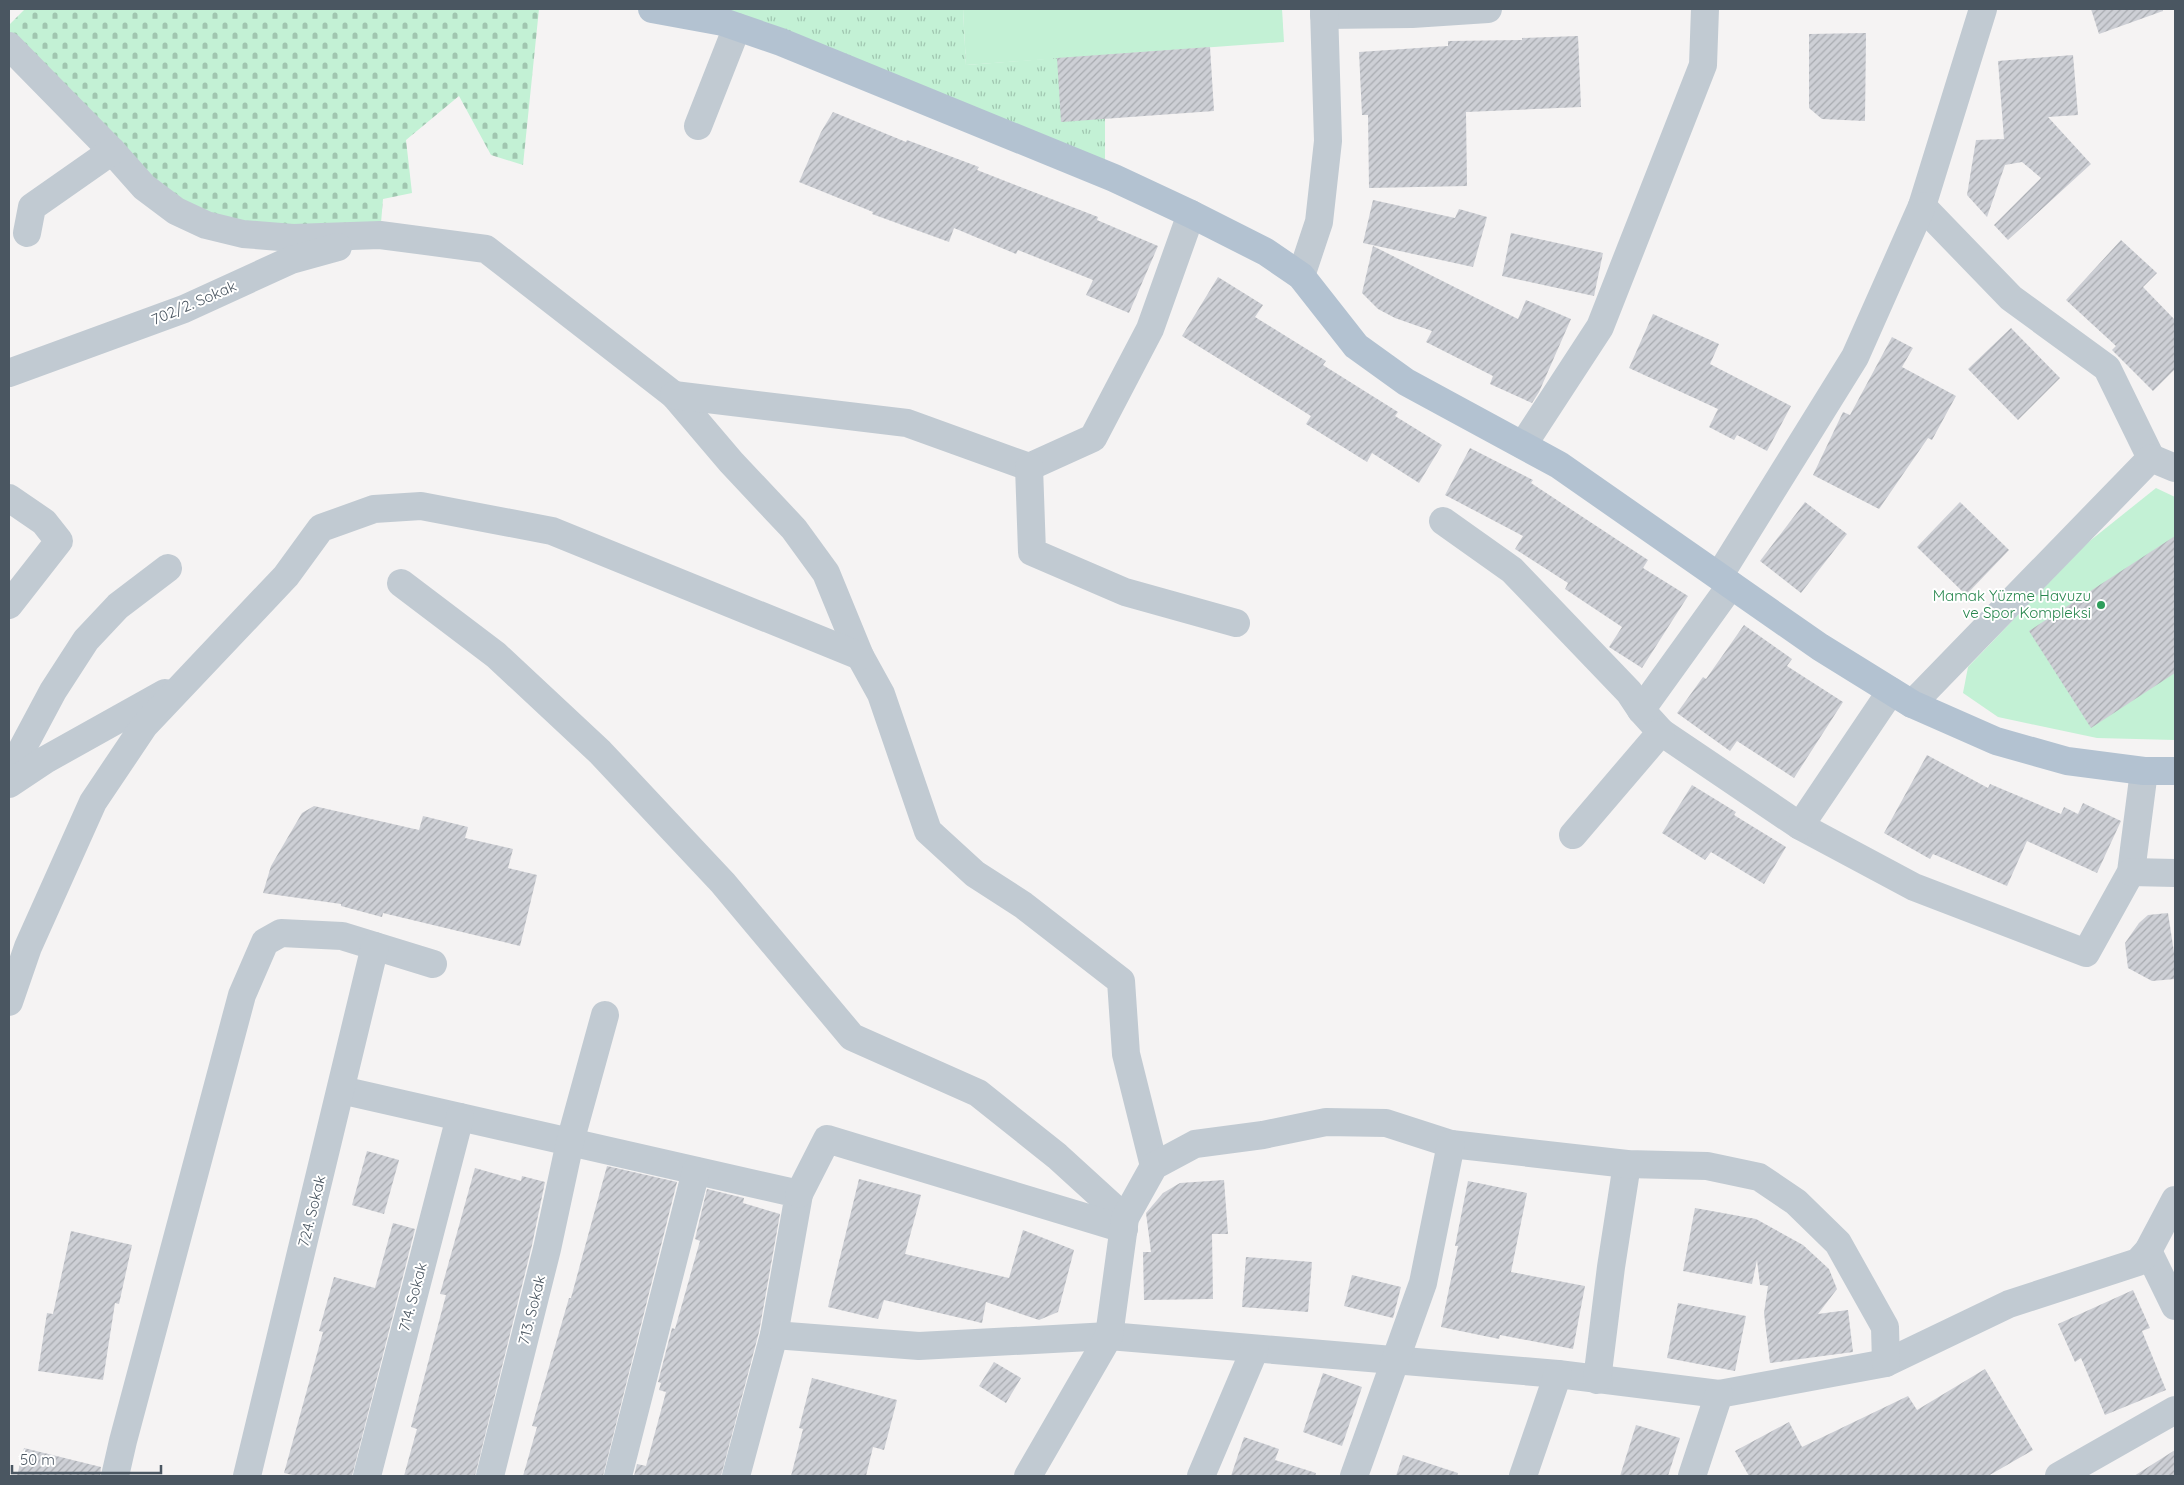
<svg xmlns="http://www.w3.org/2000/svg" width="2184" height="1485" font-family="Quicksand,sans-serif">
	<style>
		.green { fill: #c3f1d5 }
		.cemetery { fill: url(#cemetery-stones) }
		.park { fill: url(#park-tufts) }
		.building { fill: url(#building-hatch) }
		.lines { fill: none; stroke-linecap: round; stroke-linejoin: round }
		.minor { stroke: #c1cad2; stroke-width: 28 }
		.major { stroke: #b3c2d1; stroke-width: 28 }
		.leisure-dot { fill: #2e9e5b; stroke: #fff; stroke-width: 2 }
		.labels { text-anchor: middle; stroke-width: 4; stroke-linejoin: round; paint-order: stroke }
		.street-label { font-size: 15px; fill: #4a5661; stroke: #fff }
		.leisure-label { font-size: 15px; fill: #27864d; stroke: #fff; text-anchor: end }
	</style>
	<defs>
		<pattern id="cemetery-stones" width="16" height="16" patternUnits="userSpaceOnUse" patternTransform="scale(1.25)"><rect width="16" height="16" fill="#c3f1d5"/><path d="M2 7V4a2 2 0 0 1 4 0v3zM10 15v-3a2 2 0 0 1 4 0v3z" fill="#a0c6b0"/></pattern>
		<pattern id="park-tufts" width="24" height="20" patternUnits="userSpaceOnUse" patternTransform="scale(1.25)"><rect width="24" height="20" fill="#c3f1d5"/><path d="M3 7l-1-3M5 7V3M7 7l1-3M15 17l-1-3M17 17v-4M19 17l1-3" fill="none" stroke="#a0c6b0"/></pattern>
		<pattern id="building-hatch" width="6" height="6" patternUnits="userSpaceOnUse" patternTransform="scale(1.25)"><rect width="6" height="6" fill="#cdcfd5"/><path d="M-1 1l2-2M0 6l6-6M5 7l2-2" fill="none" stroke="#a8abb0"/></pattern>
	</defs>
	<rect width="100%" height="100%" fill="#f5f3f3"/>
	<g class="green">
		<polygon points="963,9 1282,9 1284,42 966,65"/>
		<polygon points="2156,488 2175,497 2175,740 2097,738 1998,717 1963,693 1968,667 2086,544"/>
	</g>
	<polygon class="cemetery" points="25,9 539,9 523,165 491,155 459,96 406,140 412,193 383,199 380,235 206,225 9,46 9,25"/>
	<polygon class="park" points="652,9 963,9 966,65 1057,58 1105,119 1105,174"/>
	<g class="building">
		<polygon points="2091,9 2163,9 2163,11 2099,34"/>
		<polygon points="1866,33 1865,121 1822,119 1809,108 1809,34"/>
		<polygon points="1578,36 1581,107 1466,112 1467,186 1369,188 1368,115 1362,115 1359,52 1448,46 1448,41 1522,40 1522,38"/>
		<polygon points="1210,47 1214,111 1061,122 1057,58"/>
		<polygon points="2073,55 2078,115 2048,117 2091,164 2008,240 1994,225 2041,178 2022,162 2005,165 1987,217 1967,195 1976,140 2004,139 1998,61"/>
		<polygon points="833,112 906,142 907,140 979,167 977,170 1098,217 1097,220 1158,246 1129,313 1086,295 1093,280 1018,250 1016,254 954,228 949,242 872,214 873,212 799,182 821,132"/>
		<polygon points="1373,200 1455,218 1459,209 1487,217 1473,267 1363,243"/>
		<polygon points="1511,233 1603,253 1594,296 1502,276"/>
		<polygon points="2121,240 2157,273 2143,287 2175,320 2175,369 2153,391 2112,350 2116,346 2066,300"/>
		<polygon points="1373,246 1518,319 1526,300 1571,319 1539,392 1532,403 1490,384 1493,376 1426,342 1432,331 1395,318 1378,309 1362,293"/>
		<polygon points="1218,277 1263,305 1255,317 1326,361 1323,365 1398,412 1395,416 1442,445 1419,483 1372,453 1367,462 1306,424 1311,416 1182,336"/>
		<polygon points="1653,314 1719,344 1710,364 1791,406 1767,451 1737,435 1734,440 1709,427 1718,409 1629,368"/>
		<polygon points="2011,328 2060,378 2018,420 1968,369"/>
		<polygon points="1892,337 1913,348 1902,367 1956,396 1932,440 1928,438 1879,509 1813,475 1843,412 1850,415"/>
		<polygon points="1470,448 1533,480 1531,483 1648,560 1643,568 1688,596 1642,668 1609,647 1622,627 1565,589 1568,583 1515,549 1523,536 1445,495"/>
		<polygon points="1805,502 1847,534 1801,593 1760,561"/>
		<polygon points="1960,502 2009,550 1966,595 1917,547"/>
		<polygon points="2175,536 2175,673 2091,728 2029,631"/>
		<polygon points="1744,625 1792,659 1787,666 1843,702 1794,778 1737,741 1730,751 1677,713 1703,677 1706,679"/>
		<polygon points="1927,755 1988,788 1990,784 2061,814 2064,807 2078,814 2083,803 2121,821 2097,873 2027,841 2007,886 1933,854 1930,859 1884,833"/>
		<polygon points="1692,785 1736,812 1734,815 1786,847 1764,884 1711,852 1705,860 1662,833"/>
		<polygon points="314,806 419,830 423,816 468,827 465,838 513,849 508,868 537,875 520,946 383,913 382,917 341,906 341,904 263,893 271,866 302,813"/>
		<polygon points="2168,913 2175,959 2175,979 2152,981 2128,968 2125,943 2139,923 2148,915"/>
		<polygon points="367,1151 399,1160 384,1214 352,1205"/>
		<polygon points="607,1166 677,1182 603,1476 523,1476 537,1427 532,1426 569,1298 571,1298"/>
		<polygon points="475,1168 521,1181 522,1176 545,1182 532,1245 475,1476 404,1476 417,1429 411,1427 446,1295 440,1294"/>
		<polygon points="859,1179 921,1195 905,1254 1009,1278 1023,1230 1074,1250 1058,1312 1039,1320 986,1302 982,1323 884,1300 878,1319 828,1307"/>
		<polygon points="1224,1180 1228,1234 1212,1234 1213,1299 1144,1300 1143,1252 1151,1252 1146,1213 1163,1193 1180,1183"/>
		<polygon points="1468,1181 1527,1193 1511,1272 1585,1286 1573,1349 1500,1335 1499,1339 1441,1327 1458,1246 1455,1246"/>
		<polygon points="707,1189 744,1198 743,1203 780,1214 759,1332 721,1476 634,1476 637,1464 646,1466 666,1392 659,1390 661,1383 658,1382 672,1328 675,1329 700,1241 695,1239"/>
		<polygon points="1695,1208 1756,1219 1803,1245 1829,1269 1837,1289 1818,1314 1848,1310 1853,1352 1770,1363 1764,1313 1768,1286 1760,1285 1757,1260 1752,1284 1683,1271"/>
		<polygon points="393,1223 415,1229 352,1476 297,1476 284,1473 323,1332 319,1331 334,1277 375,1288"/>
		<polygon points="71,1231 132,1245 119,1304 115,1303 103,1380 38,1371 47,1313 53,1314"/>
		<polygon points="1246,1257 1312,1262 1308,1312 1242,1307"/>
		<polygon points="1352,1275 1401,1287 1393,1318 1344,1306"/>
		<polygon points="2133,1290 2150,1328 2142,1331 2166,1390 2105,1415 2081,1358 2075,1362 2058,1324"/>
		<polygon points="1678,1303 1746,1316 1735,1371 1667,1358"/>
		<polygon points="994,1362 1021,1378 1006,1403 979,1386"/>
		<polygon points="1985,1369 2033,1450 1988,1476 1749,1476 1735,1451 1789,1422 1802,1447 1908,1396 1917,1410"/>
		<polygon points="1323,1373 1362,1387 1342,1446 1303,1432"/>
		<polygon points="812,1378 897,1400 884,1450 873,1447 866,1476 791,1476 803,1429 799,1428"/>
		<polygon points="1636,1425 1680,1438 1668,1476 1620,1476"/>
		<polygon points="1244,1437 1279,1449 1275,1460 1316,1473 1315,1476 1231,1476"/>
		<polygon points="24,1448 101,1467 100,1476 17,1476"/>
		<polygon points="2175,1450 2175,1476 2134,1476"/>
		<polygon points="1403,1455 1458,1473 1457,1476 1396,1476"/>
	</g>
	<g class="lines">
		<g class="minor">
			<polyline points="1983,9 1922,206 2011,298 2107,368 2151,458"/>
			<polyline points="1324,15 1412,14 1488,9"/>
			<polyline points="9,46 112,151 144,187 176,211 206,225 243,234 293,238 380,235 486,249 674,395 731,462 794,529 826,573 860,656 881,694 928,831 975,874 1023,905 1121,981 1126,1054 1154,1166"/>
			<polyline points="698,126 737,27"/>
			<polyline points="27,233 32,207 112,151"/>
			<polyline points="1301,276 1319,222 1328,141 1324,9"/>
			<polyline points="9,373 184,309 291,260 338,247"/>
			<polyline points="674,395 907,423 1029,467 1093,438 1150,329 1191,214"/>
			<polyline points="1523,445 1600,327 1703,65 1705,9"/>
			<polyline points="1029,467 1032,552 1125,592 1236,623"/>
			<polyline points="9,498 44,522 59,541 9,605"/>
			<polyline points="1443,521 1512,570 1629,692 1641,710 1661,732 1800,826 1914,887 2086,953 2131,872 2144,771"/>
			<polyline points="1719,576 1855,357 1922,206"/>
			<polyline points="401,583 496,655 600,752 723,883 852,1037 978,1093 1057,1156 1125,1218"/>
			<polyline points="1912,704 2151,458 2175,468"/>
			<polyline points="1641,710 1731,585"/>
			<polyline points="9,783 14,764 53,691 86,640 118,606 168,568"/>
			<polyline points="9,784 45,760 165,693"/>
			<polyline points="1800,826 1891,691"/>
			<polyline points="1573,835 1661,732"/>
			<polyline points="2131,872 2175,873"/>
			<polyline points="9,1002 28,947 93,802 144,726 286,576 321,528 374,509 421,506 552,531 860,656"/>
			<polyline points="341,1090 799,1194 774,1335 736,1476"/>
			<polyline points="799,1194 827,1139 1124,1229"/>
			<polyline points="2148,1251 2175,1306"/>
			<polyline points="774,1335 919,1346 1109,1336 1558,1374 1719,1394 1886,1363 2009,1304 2138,1262 2148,1251 2175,1200"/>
			<polyline points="1597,1380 1611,1267 1627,1164"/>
			<polyline points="115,1476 123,1441 242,995 265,942 281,933 342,936 433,964"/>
			<polyline points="247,1476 375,946"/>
			<polyline points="367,1476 460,1117"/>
			<polyline points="490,1476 547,1249 570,1142 605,1015"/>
			<polyline points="618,1476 696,1171"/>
			<polyline points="1028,1476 1109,1336 1125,1218 1154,1166 1195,1144 1263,1135 1326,1122 1386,1123 1451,1144 1627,1164 1707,1166 1759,1177 1796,1202 1838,1243 1885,1327 1886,1363"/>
			<polyline points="1201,1476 1255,1349"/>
			<polyline points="1354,1476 1423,1283 1451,1144"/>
			<polyline points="1523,1476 1558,1374"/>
			<polyline points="1692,1476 1719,1394"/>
			<polyline points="2059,1476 2175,1410"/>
		</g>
		<polyline class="major" points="652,9 723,22 781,42 1114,178 1191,214 1266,252 1301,276 1356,346 1406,382 1559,465 1820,647 1912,704 1996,741 2067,761 2144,771 2175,771"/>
	</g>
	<circle class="leisure-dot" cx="2101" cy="605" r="5"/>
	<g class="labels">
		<g class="street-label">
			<text transform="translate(194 303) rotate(-23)" y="5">702/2. Sokak</text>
			<text transform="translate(312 1211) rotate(-76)" y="5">724. Sokak</text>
			<text transform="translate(413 1297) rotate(-75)" y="5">714. Sokak</text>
			<text transform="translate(532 1310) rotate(-76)" y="5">713. Sokak</text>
		</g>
		<g class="leisure-label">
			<text x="2091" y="601">Mamak Yüzme Havuzu<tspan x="2091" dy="17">ve Spor Kompleksi</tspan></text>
		</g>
	</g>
	<rect width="2184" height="1485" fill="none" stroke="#4a5661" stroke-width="20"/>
	<path d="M12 1465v8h149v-8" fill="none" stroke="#4a5661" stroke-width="2.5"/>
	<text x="20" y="1465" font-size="15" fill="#4a5661" stroke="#ffffff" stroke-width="4" paint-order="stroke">50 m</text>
</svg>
